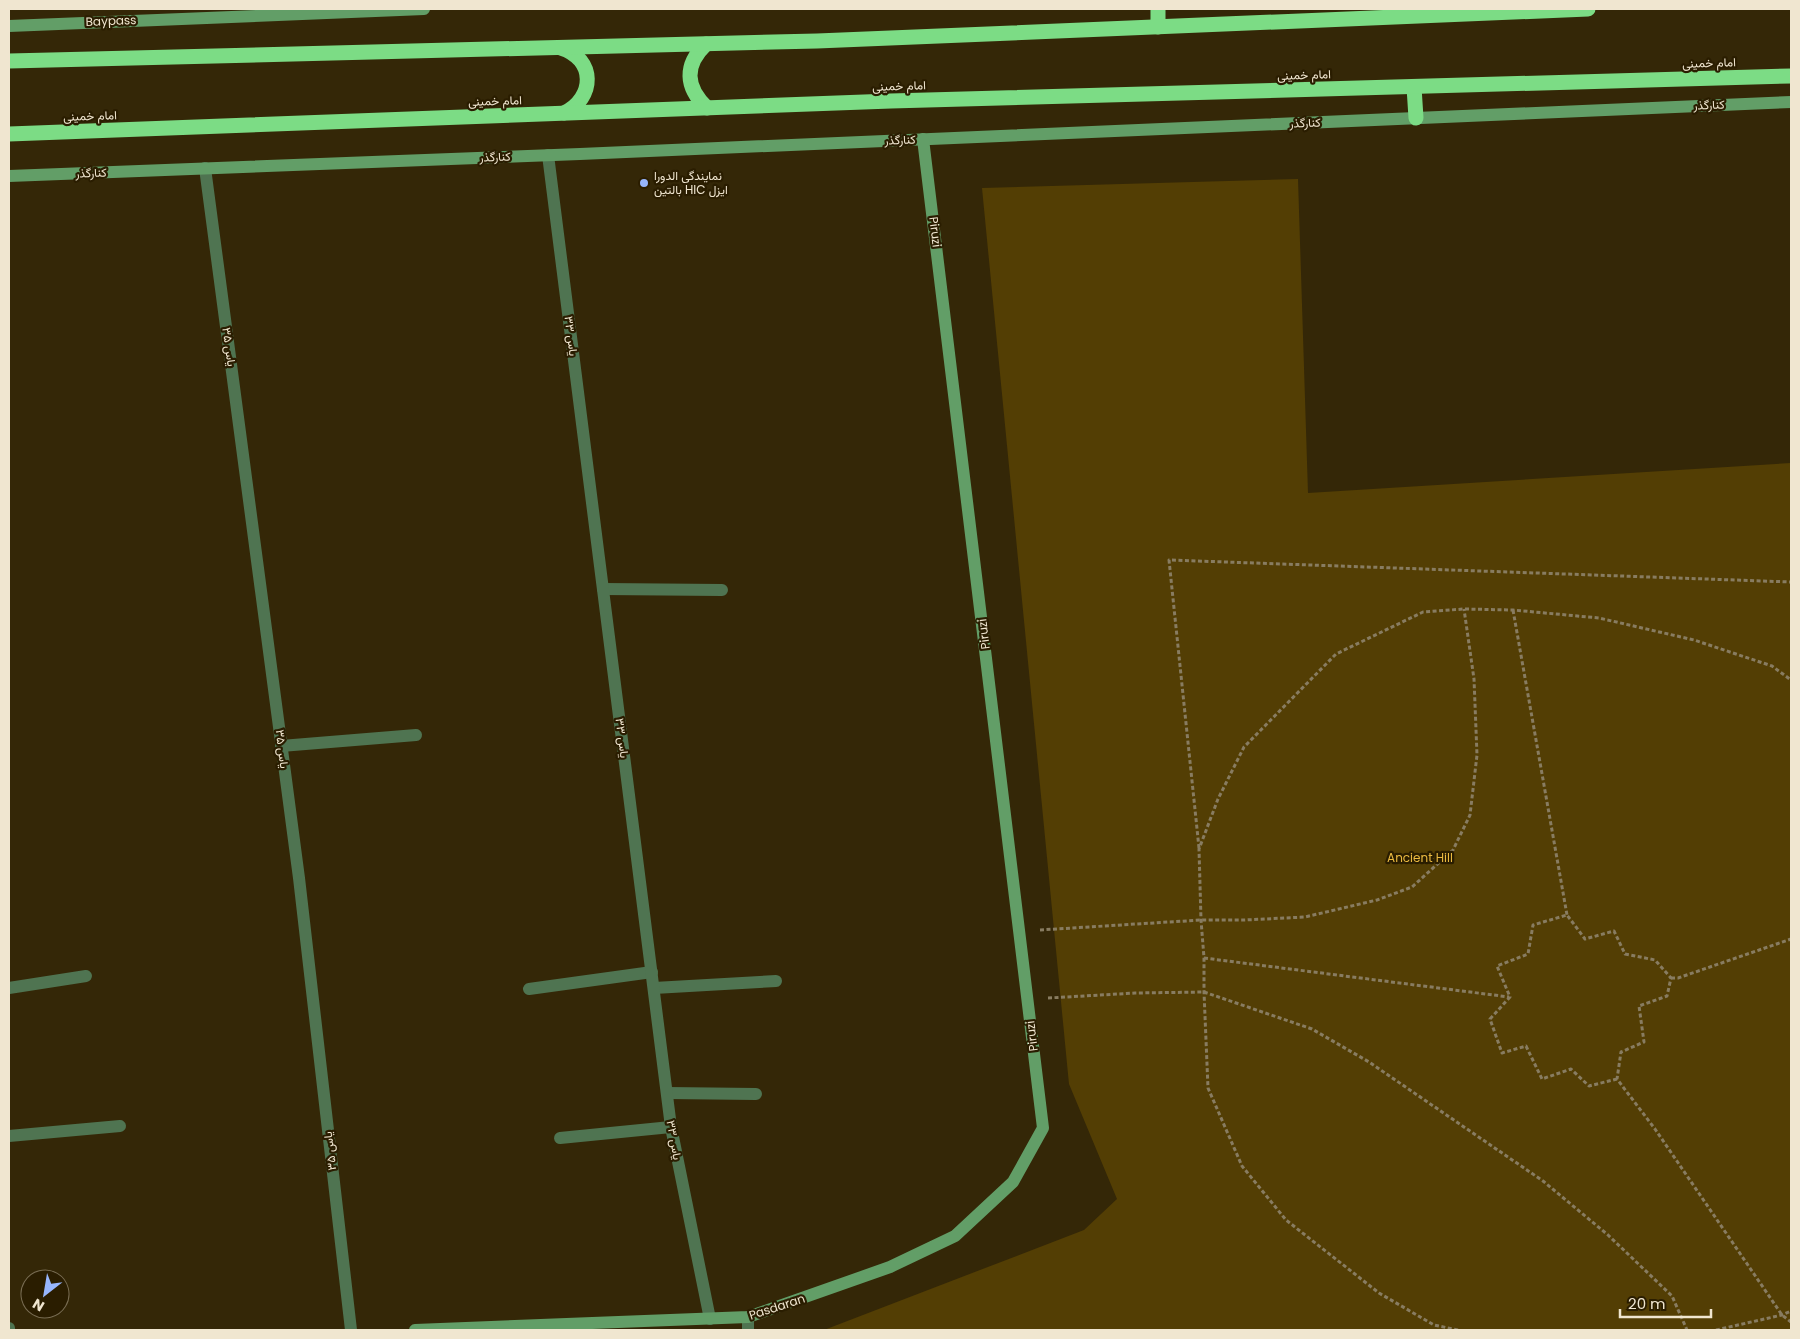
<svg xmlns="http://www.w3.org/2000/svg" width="1800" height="1339" font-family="Poppins,Vazirmatn,sans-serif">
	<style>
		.green { fill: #533e04 }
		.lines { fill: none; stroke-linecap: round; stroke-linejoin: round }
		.path { stroke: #887c61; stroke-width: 3; stroke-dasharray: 4 2.5; stroke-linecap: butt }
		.lane { stroke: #4f7451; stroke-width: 12 }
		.street { stroke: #4f7451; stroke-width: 12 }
		.secondary { stroke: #629e67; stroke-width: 12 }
		.highway { stroke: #7cdc85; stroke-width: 15 }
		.poi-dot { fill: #97b6fd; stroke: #2a1d00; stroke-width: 2 }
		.labels { text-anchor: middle; stroke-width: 4.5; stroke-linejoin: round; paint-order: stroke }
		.street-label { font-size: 12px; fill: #f0e6d0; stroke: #2a1d00 }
		.poi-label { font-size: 12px; fill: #f0e6d0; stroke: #2a1d00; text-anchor: start }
		.park-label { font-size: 12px; fill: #ebba40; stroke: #2a1d00 }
	</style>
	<rect width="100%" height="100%" fill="#342707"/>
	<polygon class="green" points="1298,179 1308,493 1791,463 1791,1330 824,1330 1084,1230 1117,1199 1069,1084 982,188"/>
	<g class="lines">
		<g class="path">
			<polyline points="1513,610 1567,915"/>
			<polyline points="1199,848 1169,560 1791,582"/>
			<polyline points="1040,930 1201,920 1245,920 1305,917 1377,900 1412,887 1453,850 1470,815 1477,755 1474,679 1464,609"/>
			<polyline points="1204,958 1509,997"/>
			<polyline points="1671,978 1678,978 1791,939"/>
			<polyline points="1048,998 1135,993 1204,992 1312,1029 1369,1062 1543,1181 1608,1235 1672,1296 1687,1330"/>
			<polyline points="1617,1079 1589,1086 1571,1069 1542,1079 1526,1046 1502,1053 1490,1019 1510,997 1497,966 1528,954 1533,925 1567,915 1585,939 1614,931 1625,954 1655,960 1671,978 1667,996 1639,1006 1644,1042 1621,1052 1617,1079 1655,1129 1782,1315 1791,1322"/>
			<polyline points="1458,1330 1434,1325 1379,1293 1286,1220 1242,1166 1208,1088 1204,992 1204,958 1201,920 1199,849 1218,799 1244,747 1336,654 1423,612 1464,609 1513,610 1599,618 1694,640 1772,666 1791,680"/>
			<polyline points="1716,1330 1782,1315 1791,1311"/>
		</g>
		<g class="lane">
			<polyline points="603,589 722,590"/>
			<polyline points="281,746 416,735"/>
			<polyline points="9,988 86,976"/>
			<polyline points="654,988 776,981"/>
			<polyline points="529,989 652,972"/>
			<polyline points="667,1093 756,1094"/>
			<polyline points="9,1136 120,1126"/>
			<polyline points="560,1138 671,1127"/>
		</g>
		<g class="street">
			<polyline points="548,155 671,1127 710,1319"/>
			<polyline points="205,168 299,878 351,1330"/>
			<polyline points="748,1317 748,1330"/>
			<polyline points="9,1328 9,1330"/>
		</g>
		<g class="secondary">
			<polyline points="9,26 424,9"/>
			<polyline points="9,176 580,154 1791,102"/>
			<polyline points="415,1330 748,1317 890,1267 955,1236 1013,1182 1043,1128 923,139"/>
		</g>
		<g class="highway">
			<polyline points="1158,27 1158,9"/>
			<path d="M706,44C684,65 685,87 707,108"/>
			<path d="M561,48C596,59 595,98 564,113"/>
			<polyline points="9,61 817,41 1588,9"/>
			<polyline points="1414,87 1416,118"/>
			<polyline points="9,134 891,101 1791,76"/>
		</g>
	</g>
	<circle class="poi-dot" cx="644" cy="183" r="5"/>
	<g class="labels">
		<g class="street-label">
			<text transform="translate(111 21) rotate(-2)" y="4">Baypass</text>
			<text transform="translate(1709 63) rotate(-2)" y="4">امام خمینی</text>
			<text transform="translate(1304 75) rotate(-2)" y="4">امام خمینی</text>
			<text transform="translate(899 86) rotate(-2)" y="4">امام خمینی</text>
			<text transform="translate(495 101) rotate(-2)" y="4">امام خمینی</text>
			<text transform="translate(1709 105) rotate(-2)" y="4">کنارگذر</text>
			<text transform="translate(90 116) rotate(-2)" y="4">امام خمینی</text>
			<text transform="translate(1305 123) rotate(-2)" y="4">کنارگذر</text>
			<text transform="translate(900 140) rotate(-2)" y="4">کنارگذر</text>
			<text transform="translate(495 157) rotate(-2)" y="4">کنارگذر</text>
			<text transform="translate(91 173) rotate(-2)" y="4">کنارگذر</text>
			<text transform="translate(935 232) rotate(83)" y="4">Piruzi</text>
			<text transform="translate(571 336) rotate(83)" y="4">یاس ۳۳</text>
			<text transform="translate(229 347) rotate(82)" y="4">یاس ۳۵</text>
			<text transform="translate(984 634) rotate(-97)" y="4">Piruzi</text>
			<text transform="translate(622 738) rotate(83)" y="4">یاس ۳۳</text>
			<text transform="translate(282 749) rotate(83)" y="4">یاس ۳۵</text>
			<text transform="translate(1032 1036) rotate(-97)" y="4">Piruzi</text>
			<text transform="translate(674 1140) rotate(80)" y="4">یاس ۳۳</text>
			<text transform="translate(330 1151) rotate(-97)" y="4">یاس ۳۵</text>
			<text transform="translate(777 1307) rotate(-18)" y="4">Pasdaran</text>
		</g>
		<g class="poi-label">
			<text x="654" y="180">نمایندگی الدورا<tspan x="654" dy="14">بالتین HIC ایزل</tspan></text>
		</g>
		<g class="park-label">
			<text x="1420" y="862">Ancient Hill</text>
		</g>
	</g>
	<rect width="1800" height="1339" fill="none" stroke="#f0e6d0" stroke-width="20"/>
	<g transform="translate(45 1294) rotate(211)"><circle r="24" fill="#2a1d00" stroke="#796d53"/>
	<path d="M0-4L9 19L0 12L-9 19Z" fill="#97b6fd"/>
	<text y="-8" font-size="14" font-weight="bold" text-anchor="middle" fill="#f0e6d0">N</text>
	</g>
	<path d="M1620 1309v8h91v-8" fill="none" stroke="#f0e6d0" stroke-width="2.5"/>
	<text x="1628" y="1309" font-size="15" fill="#f0e6d0" stroke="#2a1d00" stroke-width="4" paint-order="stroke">20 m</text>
</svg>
